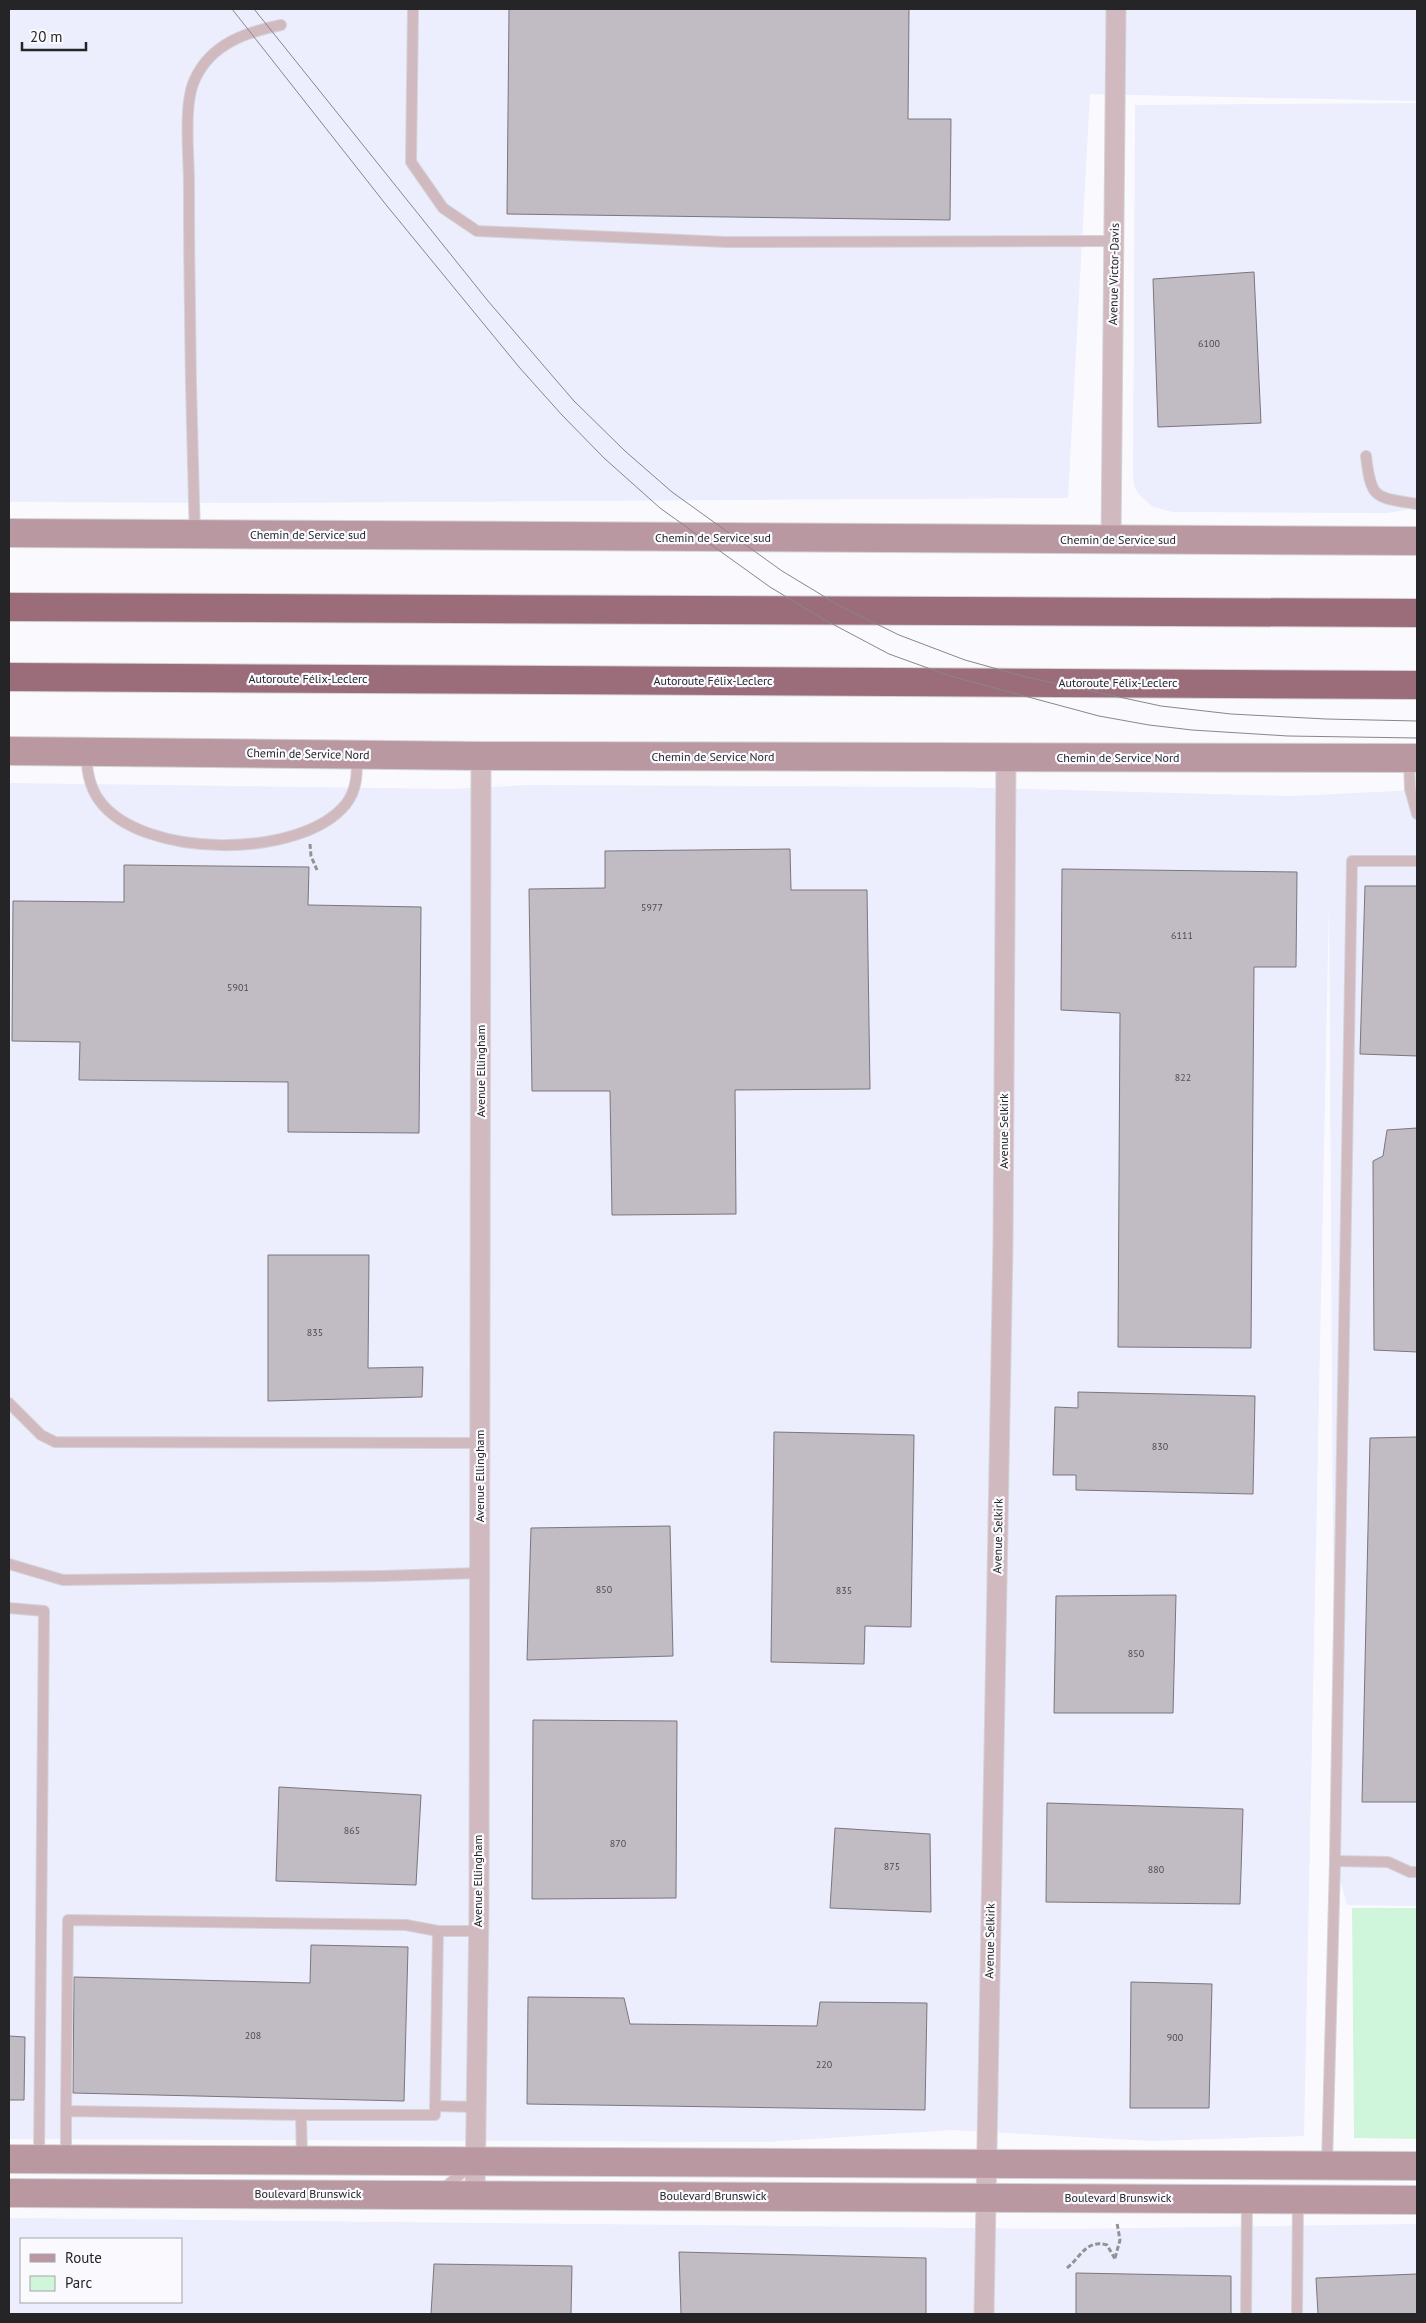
<svg xmlns="http://www.w3.org/2000/svg" width="1426" height="2323" font-family="'PT Sans',sans-serif">
	<style>
		.built { fill: #ecedfd; fill-rule: evenodd }
		.green { fill: #cff6da }
		.building { fill: #c1bcc3; stroke: #7a767c }
		.lines { fill: none; stroke-linecap: round; stroke-linejoin: round }
		.lane-casing { stroke: #d4d4d7; stroke-width: 12 }
		.street-casing { stroke: #d4d4d7; stroke-width: 21 }
		.secondary-casing { stroke: #d4d4d7; stroke-width: 30 }
		.highway-casing { stroke: #d4d4d7; stroke-width: 30 }
		.path { stroke: #929295; stroke-width: 3; stroke-dasharray: 5 2.5; stroke-linecap: butt }
		.lane { stroke: #d0b9bf; stroke-width: 10 }
		.street { stroke: #d0b9bf; stroke-width: 19 }
		.secondary { stroke: #ba98a1; stroke-width: 28 }
		.highway { stroke: #9b6d7a; stroke-width: 28 }
		.tram { stroke: #87878a; stroke-width: 1 }
		.labels { text-anchor: middle; stroke-width: 4.5; stroke-linejoin: round; paint-order: stroke }
		.number-label { font-size: 10px; fill: #4c4b4f }
		.street-label { font-size: 12px; fill: #252528; stroke: #fafafe }
	</style>
	<rect width="100%" height="100%" fill="#fafafe"/>
	<g class="built">
		<polygon points="9,9 1417,9 1417,101 1090,94 1068,498 243,503 9,502"/>
		<polygon points="1417,103 1417,508 1387,513 1172,512 1151,506 1138,493 1134,485 1133,476 1135,105"/>
		<polygon points="9,783 452,789 528,785 950,787 1293,796 1417,790 1417,1906 1347,1905 1335,1861 1329,902 1304,2136 1153,2141 953,2130 766,2142 9,2139"/>
		<path d="M9,2218L1068,2229L1417,2224V2314H9ZM21,2239H181V2302H21Z"/>
	</g>
	<polygon class="green" points="1352,1908 1417,1908 1417,2139 1354,2138"/>
	<g class="building">
		<polygon points="509,9 909,9 908,119 951,119 950,220 507,214"/>
		<polygon points="1254,272 1261,423 1158,427 1153,279"/>
		<polygon points="790,849 791,890 867,890 870,1089 735,1090 736,1214 612,1215 610,1091 532,1091 529,889 605,888 605,851"/>
		<polygon points="124,865 309,867 308,905 421,907 419,1133 288,1132 288,1082 79,1080 80,1042 12,1041 13,901 124,902"/>
		<polygon points="1062,869 1297,872 1296,967 1254,967 1251,1348 1118,1347 1120,1013 1061,1010"/>
		<polygon points="1365,886 1417,886 1417,1056 1360,1054"/>
		<polygon points="1417,1128 1417,1352 1374,1350 1373,1161 1383,1156 1387,1130"/>
		<polygon points="268,1255 369,1255 368,1368 423,1367 422,1397 268,1401"/>
		<polygon points="1078,1392 1255,1396 1253,1494 1076,1490 1076,1475 1053,1475 1055,1407 1078,1408"/>
		<polygon points="774,1432 914,1435 911,1627 865,1626 864,1664 771,1662"/>
		<polygon points="1417,1437 1417,1802 1362,1802 1370,1438"/>
		<polygon points="670,1526 673,1656 527,1660 531,1528"/>
		<polygon points="1176,1595 1173,1713 1054,1713 1056,1596"/>
		<polygon points="533,1720 677,1721 676,1898 532,1899"/>
		<polygon points="279,1787 421,1795 416,1885 276,1881"/>
		<polygon points="1047,1803 1243,1809 1240,1904 1046,1902"/>
		<polygon points="835,1828 930,1834 931,1912 830,1908"/>
		<polygon points="311,1945 408,1947 404,2101 73,2093 74,1977 310,1983"/>
		<polygon points="1131,1982 1212,1984 1209,2108 1130,2108"/>
		<polygon points="528,1997 624,1998 630,2024 817,2026 820,2002 927,2003 925,2110 527,2104"/>
		<polygon points="9,2036 25,2037 24,2100 9,2100"/>
		<polygon points="679,2252 926,2258 926,2314 681,2314"/>
		<polygon points="434,2264 572,2266 571,2314 431,2314"/>
		<polygon points="1076,2273 1231,2276 1231,2314 1076,2314"/>
		<polygon points="1417,2274 1417,2314 1318,2314 1316,2278"/>
	</g>
	<g class="lines">
		<defs>
			<g id="lane">
				<polyline points="413,9 411,162 443,208 477,231 726,242 1114,241"/>
				<path d="M1366,456C1371,501 1376,497 1417,504"/>
				<path d="M195,533C191,417 189,300 189,184C189,156 183,103 195,79C211,44 246,32 281,25"/>
				<path d="M86,753C87,770 89,786 99,800C141,859 301,860 346,804C357,790 357,774 357,757"/>
				<polyline points="1409,759 1410,789 1417,814"/>
				<polyline points="9,1403 41,1435 55,1442 480,1443"/>
				<polyline points="9,1564 63,1580 383,1576 479,1573"/>
				<polyline points="9,1608 44,1611 39,2158"/>
				<polyline points="1335,1861 1388,1862 1410,1872 1417,1872"/>
				<polyline points="435,2106 476,2107"/>
				<polyline points="66,2111 68,1920 406,1925 438,1931"/>
				<polyline points="301,2115 435,2115 438,1931 478,1931"/>
				<polyline points="66,2159 66,2111 301,2115 302,2159"/>
				<polyline points="1327,2164 1335,1861 1352,861 1417,861"/>
				<polyline points="443,2189 470,2166"/>
				<polyline points="1246,2314 1247,2200"/>
				<polyline points="1297,2314 1298,2200"/>
			</g>
			<g id="street">
				<polyline points="1111,540 1116,9"/>
				<polyline points="475,2195 479,1908 481,756"/>
				<polyline points="984,2314 1003,1243 1006,758"/>
			</g>
			<g id="secondary">
				<polyline points="9,533 1417,541"/>
				<polyline points="9,751 481,756 1417,758"/>
				<polyline points="9,2159 1417,2166"/>
				<polyline points="9,2193 1417,2200"/>
			</g>
			<g id="highway">
				<polyline points="9,607 1417,613"/>
				<polyline points="9,677 1417,685"/>
			</g>
		</defs>
		<use href="#lane" class="lane-casing"/>
		<use href="#street" class="street-casing"/>
		<use href="#secondary" class="secondary-casing"/>
		<use href="#highway" class="highway-casing"/>
		<g class="path">
			<polyline points="310,844 311,856 317,870"/>
			<polyline points="1115,2258 1120,2240 1117,2223"/>
			<path d="M1067,2268C1081,2257 1086,2239 1107,2245L1115,2259"/>
		</g>
		<use href="#lane" class="lane"/>
		<use href="#street" class="street"/>
		<use href="#secondary" class="secondary"/>
		<use href="#highway" class="highway"/>
		<g class="tram">
			<polyline points="232,9 387,206 519,367 561,414 604,458 660,508 770,587 823,619 889,654 950,676 1099,716 1149,725 1192,730 1288,736 1417,738"/>
			<polyline points="254,9 488,301 574,401 625,451 672,492 782,571 840,606 899,635 965,660 1026,677 1161,706 1231,714 1326,719 1417,721"/>
		</g>
	</g>
	<g class="labels">
		<g class="number-label">
			<text x="1209" y="347">6100</text>
			<text x="652" y="911">5977</text>
			<text x="1182" y="939">6111</text>
			<text x="238" y="991">5901</text>
			<text x="1183" y="1081">822</text>
			<text x="315" y="1336">835</text>
			<text x="1160" y="1450">830</text>
			<text x="604" y="1593">850</text>
			<text x="844" y="1594">835</text>
			<text x="1136" y="1657">850</text>
			<text x="352" y="1834">865</text>
			<text x="618" y="1847">870</text>
			<text x="892" y="1870">875</text>
			<text x="1156" y="1873">880</text>
			<text x="253" y="2039">208</text>
			<text x="1175" y="2041">900</text>
			<text x="824" y="2068">220</text>
		</g>
		<g class="street-label">
			<text transform="translate(1114 274) rotate(-89)" y="4">Avenue Victor-Davis</text>
			<text x="308" y="539">Chemin de Service sud</text>
			<text x="713" y="542">Chemin de Service sud</text>
			<text x="1118" y="544">Chemin de Service sud</text>
			<text x="308" y="683">Autoroute Félix-Leclerc</text>
			<text x="713" y="685">Autoroute Félix-Leclerc</text>
			<text x="1118" y="687">Autoroute Félix-Leclerc</text>
			<text transform="translate(308 754) rotate(1)" y="4">Chemin de Service Nord</text>
			<text x="713" y="761">Chemin de Service Nord</text>
			<text x="1118" y="762">Chemin de Service Nord</text>
			<text transform="translate(481 1071) rotate(-90)" y="4">Avenue Ellingham</text>
			<text transform="translate(1004 1131) rotate(-90)" y="4">Avenue Selkirk</text>
			<text transform="translate(480 1476) rotate(-90)" y="4">Avenue Ellingham</text>
			<text transform="translate(998 1536) rotate(-89)" y="4">Avenue Selkirk</text>
			<text transform="translate(478 1881) rotate(-90)" y="4">Avenue Ellingham</text>
			<text transform="translate(990 1941) rotate(-89)" y="4">Avenue Selkirk</text>
			<text x="308" y="2198">Boulevard Brunswick</text>
			<text x="713" y="2200">Boulevard Brunswick</text>
			<text x="1118" y="2202">Boulevard Brunswick</text>
		</g>
	</g>
	<rect width="1426" height="2323" fill="none" stroke="#252528" stroke-width="20"/>
	<rect x="20" y="2238" width="162" height="65" fill="#fafafe" stroke="#a5a5a8"/>
	<rect x="30" y="2254" width="25" height="8" fill="#ba98a1" stroke="#a5a5a8"/>
	<text x="65" y="2263" font-size="15" fill="#252528">Route</text>
	<rect x="30" y="2276" width="25" height="15" fill="#cff6da" stroke="#a5a5a8"/>
	<text x="65" y="2288" font-size="15" fill="#252528">Parc</text>
	<path d="M22 42v8h64v-8" fill="none" stroke="#252528" stroke-width="2.5"/>
	<text x="30" y="42" font-size="15" fill="#252528" stroke="#fafafe" stroke-width="4" paint-order="stroke">20 m</text>
</svg>
